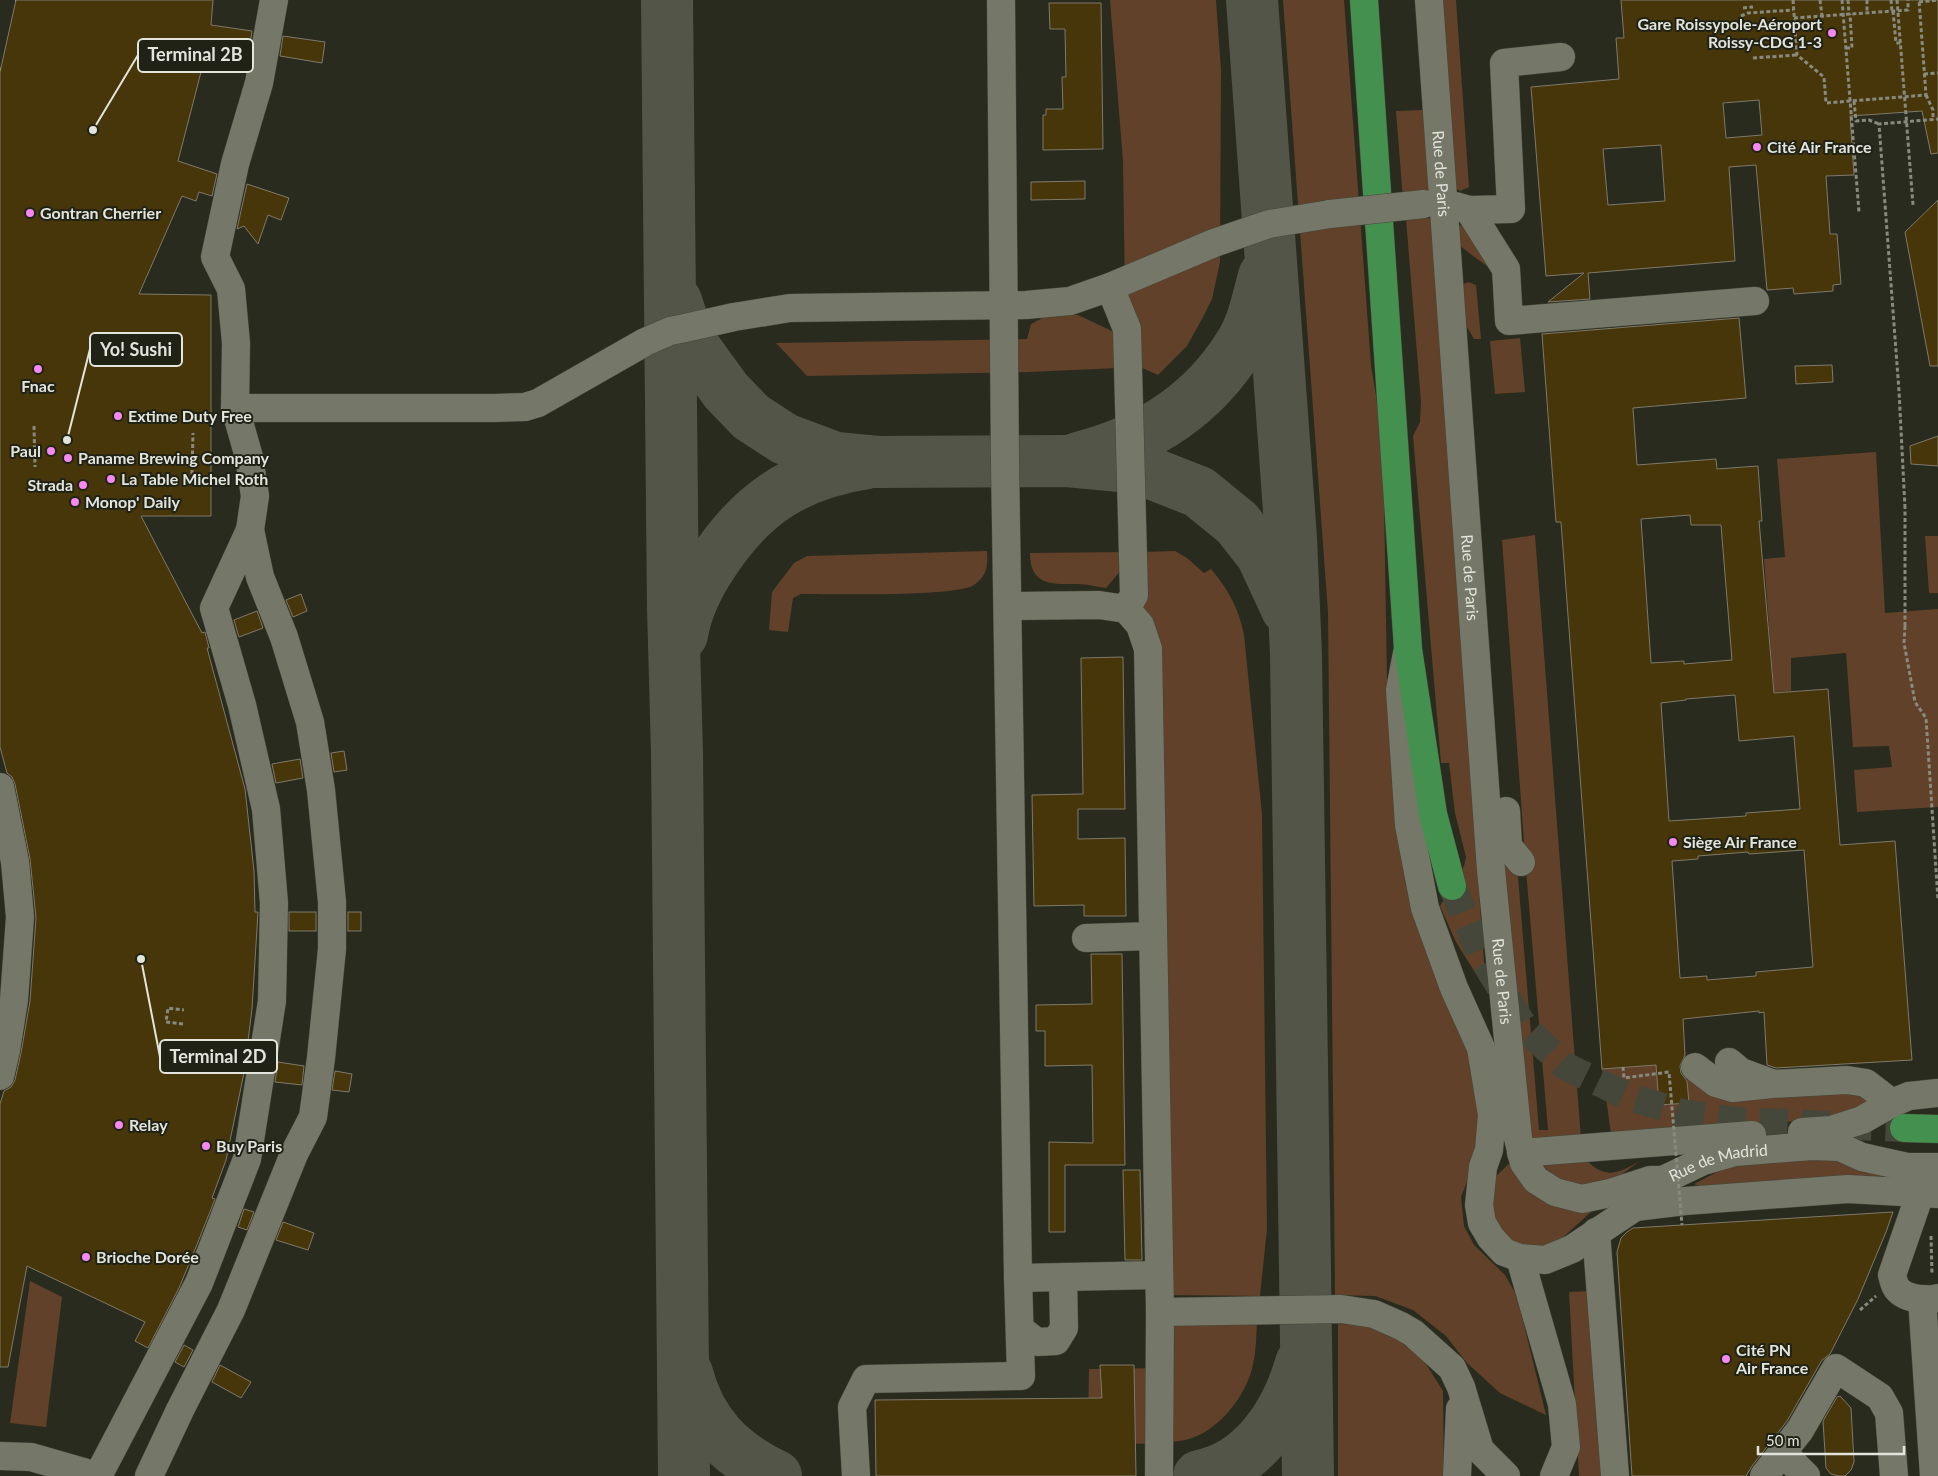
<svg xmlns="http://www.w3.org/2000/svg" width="1938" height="1476" font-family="Lato,sans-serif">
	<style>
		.green { fill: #614129 }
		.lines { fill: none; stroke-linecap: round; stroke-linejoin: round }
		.taxiway { stroke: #535549; stroke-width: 52 }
		.building { fill: #473609; stroke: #7f796a; fill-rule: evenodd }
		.major-tunnel { stroke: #45473a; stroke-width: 28; stroke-dasharray: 28 14; stroke-linecap: butt }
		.minor-casing { stroke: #44463b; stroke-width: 29 }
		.major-casing { stroke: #44463b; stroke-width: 29 }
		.path { stroke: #888a7f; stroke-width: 3; stroke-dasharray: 4 2.5; stroke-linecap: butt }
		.minor { stroke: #757868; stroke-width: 28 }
		.major { stroke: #44914f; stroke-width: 28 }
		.minor-bridge-casing { stroke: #44463b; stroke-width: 29; stroke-linecap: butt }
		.path-bridge { stroke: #888a7f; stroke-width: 3; stroke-dasharray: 4 2.5; stroke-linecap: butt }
		.minor-bridge { stroke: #757868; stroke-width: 28 }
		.poi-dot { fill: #f589ef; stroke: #1f2215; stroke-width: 2 }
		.labels { text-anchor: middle; stroke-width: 4; stroke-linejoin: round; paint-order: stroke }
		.poi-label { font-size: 16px; font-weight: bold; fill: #e3e4dc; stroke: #1f2215; text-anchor: start }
		.street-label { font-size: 16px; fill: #e3e4dc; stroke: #1f2215 }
		.leader { fill: none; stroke: #e3e4dc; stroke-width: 2 }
		.callout-dot { fill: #e3e4dc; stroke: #1f2215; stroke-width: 2 }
		.callout { fill: #1f2215; stroke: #e3e4dc; stroke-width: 2 }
		.callout-label { font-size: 18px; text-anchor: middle; font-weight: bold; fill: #e3e4dc }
	</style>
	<rect width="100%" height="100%" fill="#292b1e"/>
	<g class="green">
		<polygon points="1110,0 1216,0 1221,70 1220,262 1212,299 1202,319 1187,346 1158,375 1140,367 1029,372 807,376 776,343 1027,339 1031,324 1050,314 1078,315 1112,331 1125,296 1123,161"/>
		<polygon points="1283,0 1344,0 1371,365 1383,438 1387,679 1393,743 1484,1108 1476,1159 1461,1197 1464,1226 1474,1245 1505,1275 1517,1296 1546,1415 1500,1393 1467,1363 1446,1336 1413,1310 1375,1296 1335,1295 1328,612"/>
		<polygon points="1440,0 1456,0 1469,187 1460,191 1454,187"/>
		<polygon points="1424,110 1432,196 1403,199 1396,111"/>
		<polygon points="1431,218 1486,990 1456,942 1440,906 1464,866 1466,857 1455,813 1449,763 1441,763 1413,436 1420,422 1421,402 1406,219"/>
		<polygon points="1461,225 1480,234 1492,263 1488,267 1456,243 1455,229"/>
		<polygon points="1468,282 1476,285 1481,339 1474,339 1465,324 1462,285"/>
		<polygon points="1520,338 1525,392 1495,394 1490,341"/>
		<polygon points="1876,452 1885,613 1938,609 1938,807 1857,812 1854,770 1892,767 1889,746 1853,747 1846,653 1791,658 1791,691 1774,692 1764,559 1785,557 1777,459"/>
		<polygon points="1535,535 1581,1139 1531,1145 1498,852 1518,877 1539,1130 1548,1130 1526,870 1502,540"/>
		<polygon points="1925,536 1938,536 1938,593 1929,593"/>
		<path d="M987,551C988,566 987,576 974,585C956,597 831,594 801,594L793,598L788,632L769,630L772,592L794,563L807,556Z"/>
		<path d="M1175,551L1187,558L1204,573L1211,569C1228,589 1239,609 1244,635L1262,814L1267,1229L1260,1296L1164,1295L1141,552Z"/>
		<path d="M1125,552L1121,570L1106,588C1097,587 1088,584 1078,584C1054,584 1030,587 1030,553Z"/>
		<polygon points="1656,1065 1659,1105 1689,1102 1687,1075 1851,1090 1869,1101 1831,1119 1611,1134 1602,1069"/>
		<polygon points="1837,1157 1872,1169 1885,1179 1702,1187 1694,1184 1734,1163"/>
		<polygon points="1512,1161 1593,1210 1558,1242 1543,1248 1529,1249 1505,1240 1487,1211 1495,1177"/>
		<path d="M1587,1161C1607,1180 1618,1173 1640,1161L1618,1177L1604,1184L1580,1185L1556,1178L1539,1162Z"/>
		<polygon points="30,1281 62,1297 46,1427 10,1423"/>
		<polygon points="1588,1291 1604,1476 1579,1476 1569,1292"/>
		<path d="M1257,1322C1256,1340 1256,1361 1249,1378C1239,1404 1216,1431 1189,1439C1161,1446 1129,1443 1101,1443L1088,1428L1089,1369L1165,1368V1324Z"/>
		<polygon points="1338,1324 1370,1325 1397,1339 1424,1361 1443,1391 1444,1476 1338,1476"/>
	</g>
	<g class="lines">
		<g class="taxiway">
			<polyline points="667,0 673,608 677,753 684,1476"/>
			<polyline points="1252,0 1291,538 1296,655 1308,1476"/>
			<polyline points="676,301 685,328 697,351 726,391 751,417 785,439 836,458 878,462 1067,461 1131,467 1148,472 1199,492 1237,523 1262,555 1287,609"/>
			<path d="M1078,458C1146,441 1203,405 1240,345C1253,325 1258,298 1264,276"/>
			<path d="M682,635C686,610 698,585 712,564C751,504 795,474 867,463"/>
			<path d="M687,1373C700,1424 730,1454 776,1476"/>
			<path d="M1199,1476C1254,1466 1287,1413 1301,1363"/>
		</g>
	</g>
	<g class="building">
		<polygon points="16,0 213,0 211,25 252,31 249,51 208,45 178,161 217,174 212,196 199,192 196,201 182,196 139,294 211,295 211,516 141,516 180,591 202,633 205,632 209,648 207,648 245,789 254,871 255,912 258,912 252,1009 246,1057 247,1058 226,1160 212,1198 215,1199 194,1252 179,1288 148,1348 135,1341 145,1322 27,1266 8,1367 0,1367 0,1104 4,1091 11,1087 15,1080 21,1053 30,1001 36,918 30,859 15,784 12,777 7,773 0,747 0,72"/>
		<path d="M1621,0H1938V153L1931,154L1922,111L1850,116L1854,175L1826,176L1830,234H1837L1841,284L1833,285V291L1794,294L1793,288L1767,290L1756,165L1729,167L1735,261L1588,273L1590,299L1548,302L1584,273L1546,276L1531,87L1619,79L1616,38H1624ZM1759,100L1762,135L1726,138L1723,103ZM1661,145L1665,201L1608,205L1603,149Z"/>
		<polygon points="1049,3 1101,3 1103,149 1043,150 1043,115 1046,115 1046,109 1063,109 1062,77 1066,77 1065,29 1050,29"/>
		<polygon points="283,36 325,42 322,63 280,56"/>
		<polygon points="1085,181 1085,199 1031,200 1031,182"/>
		<polygon points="247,184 289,198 281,220 268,215 258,244 244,226 237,229"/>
		<polygon points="1938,200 1938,366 1930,366 1905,232"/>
		<path d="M1739,318L1746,398L1633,408L1637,465L1716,459L1717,469L1758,466L1762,521H1759L1774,693L1828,689L1840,845L1895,841L1912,1060L1776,1068L1767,1065L1764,1012L1759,1013V1011L1683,1019L1685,1055L1680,1066L1681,1073L1687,1081L1689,1103L1659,1105L1656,1065L1602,1069L1561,522H1556L1542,334ZM1690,515L1691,525H1721L1732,660L1684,664V661L1651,663L1641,519ZM1735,695L1739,741L1794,736L1800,809L1746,813V816L1669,821L1661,703L1686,700V699ZM1804,850L1813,967L1756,972V976L1707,980V976L1680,978L1672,861L1698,859V856L1748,852L1749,854Z"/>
		<polygon points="1832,365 1833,382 1796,384 1795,366"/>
		<polygon points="1938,436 1938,466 1911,464 1910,446"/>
		<polygon points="301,594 307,611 293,617 286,600"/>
		<polygon points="257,611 263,628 239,637 234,620"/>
		<polygon points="1123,657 1125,809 1078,809 1078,839 1125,838 1126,916 1084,916 1084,905 1034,906 1032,795 1083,794 1081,658"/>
		<polygon points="344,751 347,770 334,772 331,753"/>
		<polygon points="300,759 303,778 276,783 272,764"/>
		<rect x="289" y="912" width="27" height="19"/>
		<rect x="348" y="912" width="13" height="19"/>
		<polygon points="1091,954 1122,954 1125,1165 1065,1165 1065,1232 1049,1232 1049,1142 1093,1143 1092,1065 1045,1066 1045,1031 1036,1031 1036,1005 1092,1004"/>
		<polygon points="278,1062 304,1066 302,1085 275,1082"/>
		<polygon points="335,1071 352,1074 349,1092 332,1090"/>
		<polygon points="1123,1170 1140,1170 1142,1260 1125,1260"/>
		<polygon points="244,1209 254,1212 247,1230 238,1227"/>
		<polygon points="1893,1212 1886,1232 1858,1299 1830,1354 1822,1360 1787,1421 1752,1466 1746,1476 1632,1476 1617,1252 1621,1238 1627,1232 1633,1228"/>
		<polygon points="283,1222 314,1233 308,1250 276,1240"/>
		<polygon points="184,1345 193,1350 184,1367 175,1362"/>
		<polygon points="220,1365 251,1382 241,1398 212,1382"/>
		<polygon points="1100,1365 1134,1365 1136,1476 876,1476 875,1400 1102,1398"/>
		<polygon points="1840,1396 1851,1408 1854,1462 1851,1470 1845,1476 1839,1476 1831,1474 1826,1468 1823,1421 1837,1397"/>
	</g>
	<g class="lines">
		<polyline class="major-tunnel" points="1452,886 1481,955 1524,1027 1565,1066 1627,1096 1682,1113 1736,1121 1904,1128"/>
		<defs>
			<g id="minor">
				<polyline points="1001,0 1005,462 1018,1278 1158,1275"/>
				<path id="s1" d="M1429,0L1491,870L1518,1138L1524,1163L1536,1180L1555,1192L1582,1199L1610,1193L1650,1180H1663L1703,1161L1735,1152L1812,1146L1840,1147L1862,1157L1907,1167H1938"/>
				<polyline points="1455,206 1469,210 1511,209 1504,63 1561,57"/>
				<polyline points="1469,210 1506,269 1509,321 1755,301"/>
				<polyline points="1110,287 1127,329 1134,595 1126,609"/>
				<polyline points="235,408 493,408 525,407 538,403 645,342 670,331 685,328 734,317 790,308 1026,305 1070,301 1110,287 1214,243 1269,224 1330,214"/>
				<polyline points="1008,606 1099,605 1126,609 1140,625 1148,649 1160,1312 1159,1476"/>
				<polyline points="1407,653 1400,690 1409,825 1425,908 1454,988 1481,1048 1492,1115 1489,1150 1483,1167 1479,1205 1482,1223 1491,1238 1504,1252 1520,1258 1545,1260 1572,1249 1635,1207 1663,1180"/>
				<polyline points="0,787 15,862 20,917 14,1000 6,1050 0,1076"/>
				<polyline points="1506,811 1508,846 1521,862"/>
				<polyline points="1086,938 1153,936"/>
				<polyline points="1729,1062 1741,1072 1771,1083"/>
				<polyline points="1695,1067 1716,1083 1733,1088 1772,1084 1847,1080 1866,1083 1892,1103"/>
				<polyline points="1802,1132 1831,1130 1862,1120 1892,1103 1909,1096 1938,1093"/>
				<polyline points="1521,1153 1752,1135"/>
				<path d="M1920,1194L1892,1275C1893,1278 1894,1284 1896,1287C1903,1299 1926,1301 1938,1298"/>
				<polyline points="1635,1207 1685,1201 1848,1189 1938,1194"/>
				<polyline points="1596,1232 1615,1476"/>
				<polyline points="1520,1258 1562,1404 1566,1447 1554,1476"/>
				<polyline points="1922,1299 1934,1476"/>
				<polyline points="1160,1312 1341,1309 1374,1314 1401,1326 1413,1333 1452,1368 1461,1387 1480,1450 1506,1476"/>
				<polyline points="1020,1329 1037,1342 1056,1341 1064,1328 1063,1277"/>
				<polyline points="1782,1452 1806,1476"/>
				<polyline points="0,1456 31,1457 97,1476"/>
				<polyline points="98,1476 199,1283 247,1159 272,1001 274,903 266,809 242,705 214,608 250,530 255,496 249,457 235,408 236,343 231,289 215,257 235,164 259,83 274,0"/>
				<polyline points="149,1476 180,1410 231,1310 294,1154 313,1117 321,1058 332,949 332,902 321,790 310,722 284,637 260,577 250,530"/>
				<polyline points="856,1476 852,1407 866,1379 1021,1376 1018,1278"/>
				<polyline points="1457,1476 1460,1409"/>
				<polyline points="1764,1476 1800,1430 1836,1368 1880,1397 1889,1413 1894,1476"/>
			</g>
			<g id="major">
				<polyline points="1364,0 1408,649 1433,814 1452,886"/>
				<polyline points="1904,1128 1938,1129"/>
			</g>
		</defs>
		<use href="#minor" class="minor-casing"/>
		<use href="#major" class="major-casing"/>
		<g class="path">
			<polyline points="15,0 16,0"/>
			<polyline points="1793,0 1797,55 1824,77 1826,103 1926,95 1919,0"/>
			<polyline points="1820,0 1822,16"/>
			<polyline points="1842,0 1859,212"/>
			<polyline points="1848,0 1849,14"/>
			<polyline points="1867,0 1867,13"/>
			<polyline points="1891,0 1892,12"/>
			<polyline points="1897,0 1913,205"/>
			<polyline points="1919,2 1938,0"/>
			<polyline points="1743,8 1753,7"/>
			<polyline points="1893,11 1896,43 1901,43"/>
			<polyline points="1741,16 1748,13 1793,10"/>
			<polyline points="1794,18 1908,10 1908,0"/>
			<polyline points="1846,48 1852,48 1850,14"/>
			<polyline points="1753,58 1797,55"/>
			<polyline points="0,69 1,69"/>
			<polyline points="1924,74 1938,73"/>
			<polyline points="1926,95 1933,110 1933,120"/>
			<polyline points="1854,101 1856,121 1869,120 1879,124"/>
			<polyline points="34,426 35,467"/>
			<polyline points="192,474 193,433"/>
			<polyline points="1905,508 1899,391 1879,124 1938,119"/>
			<polyline points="1905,626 1904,643 1915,702 1926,718 1938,900"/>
			<polyline points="183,1024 166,1022 168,1008 184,1010"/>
			<polyline points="1931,1236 1932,1275"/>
			<polyline points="1860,1310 1876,1296"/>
		</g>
		<use href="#minor" class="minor"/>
		<use href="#major" class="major"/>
		<defs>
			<polyline id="minor-bridge" points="1330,214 1424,204"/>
		</defs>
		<use href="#minor-bridge" class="minor-bridge-casing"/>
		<g class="path-bridge">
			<polyline points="1905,626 1905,508"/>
			<polyline points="1623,1067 1624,1078 1669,1072 1682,1225"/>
		</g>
		<use href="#minor-bridge" class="minor-bridge"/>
	</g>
	<g class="poi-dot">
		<circle cx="1832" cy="33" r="5"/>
		<circle cx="1757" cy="147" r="5"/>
		<circle cx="30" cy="213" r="5"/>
		<circle cx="38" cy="369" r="5"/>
		<circle cx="118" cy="416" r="5"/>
		<circle cx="51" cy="451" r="5"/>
		<circle cx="68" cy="458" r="5"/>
		<circle cx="111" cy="479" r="5"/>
		<circle cx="83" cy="485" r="5"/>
		<circle cx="75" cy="502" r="5"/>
		<circle cx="1673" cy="842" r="5"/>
		<circle cx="119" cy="1125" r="5"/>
		<circle cx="206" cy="1146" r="5"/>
		<circle cx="86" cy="1257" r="5"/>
		<circle cx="1726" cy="1359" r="5"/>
	</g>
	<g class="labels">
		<g class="poi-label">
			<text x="1822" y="30" text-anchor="end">Gare Roissypole-Aéroport<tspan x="1822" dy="18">Roissy-CDG 1-3</tspan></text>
			<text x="1767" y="153">Cité Air France</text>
			<text x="40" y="219">Gontran Cherrier</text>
			<text x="38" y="392" text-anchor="middle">Fnac</text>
			<text x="128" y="422">Extime Duty Free</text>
			<text x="41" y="457" text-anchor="end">Paul</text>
			<text x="78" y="464">Paname Brewing Company</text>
			<text x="121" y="485">La Table Michel Roth</text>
			<text x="73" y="491" text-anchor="end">Strada</text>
			<text x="85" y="508">Monop' Daily</text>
			<text x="1683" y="848">Siège Air France</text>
			<text x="129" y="1131">Relay</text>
			<text x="216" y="1152">Buy Paris</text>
			<text x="96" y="1263">Brioche Dorée</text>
			<text x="1736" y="1356">Cité PN<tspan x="1736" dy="18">Air France</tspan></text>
		</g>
		<g class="street-label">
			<text dy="6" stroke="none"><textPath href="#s1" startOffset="174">Rue de Paris</textPath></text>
			<text dy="6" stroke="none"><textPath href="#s1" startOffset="579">Rue de Paris</textPath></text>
			<text dy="6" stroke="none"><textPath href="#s1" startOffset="984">Rue de Paris</textPath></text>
			<text dy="6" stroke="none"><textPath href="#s1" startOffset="1381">Rue de Madrid</textPath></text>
		</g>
	</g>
	<path class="leader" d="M93 130L138 55M67 440L90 349M141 959L160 1057"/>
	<g class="callout-dot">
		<circle cx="93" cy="130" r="5"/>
		<circle cx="67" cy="440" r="5"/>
		<circle cx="141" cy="959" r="5"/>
	</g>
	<g class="callout">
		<rect x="138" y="39" width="115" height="33" rx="5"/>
		<rect x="90" y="333" width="92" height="33" rx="5"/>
		<rect x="160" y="1040" width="117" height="33" rx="5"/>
	</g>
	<g class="callout-label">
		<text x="195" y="61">Terminal 2B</text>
		<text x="136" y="356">Yo! Sushi</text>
		<text x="218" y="1063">Terminal 2D</text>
	</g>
	<path d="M1758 1446v8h146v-8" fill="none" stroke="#e3e4dc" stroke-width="2.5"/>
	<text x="1766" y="1446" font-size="15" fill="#e3e4dc" stroke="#1f2215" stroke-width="4" paint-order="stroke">50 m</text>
</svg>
